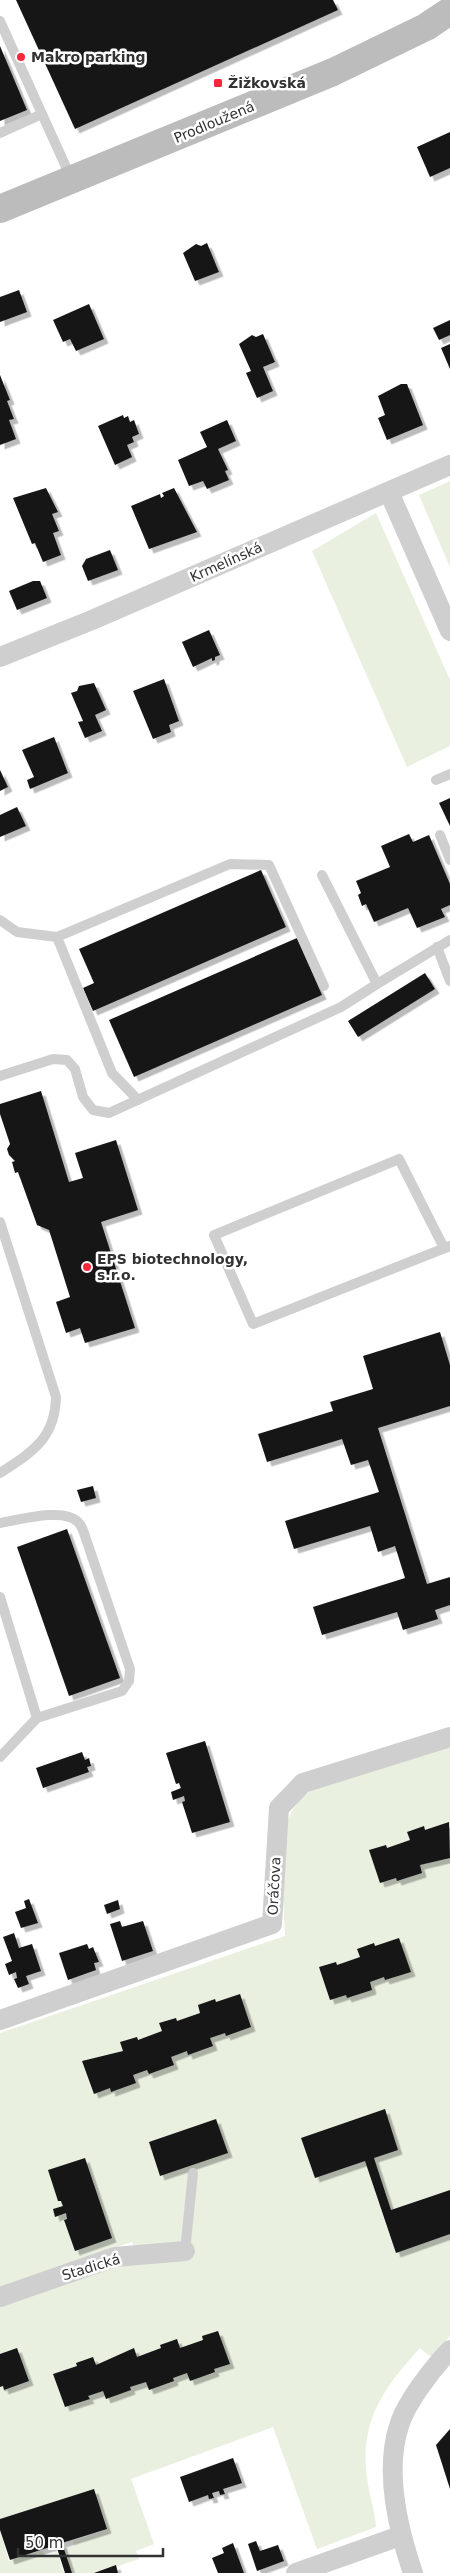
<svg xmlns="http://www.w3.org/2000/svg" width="450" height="2573" font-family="'DejaVu Sans',sans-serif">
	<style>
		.green { fill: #e9f0e0 }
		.building { fill: #191919; filter: url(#shadow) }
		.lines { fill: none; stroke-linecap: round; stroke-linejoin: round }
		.lane { stroke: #cfcfcf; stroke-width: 10 }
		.street { stroke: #cfcfcf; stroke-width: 20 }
		.secondary { stroke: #bcbcbc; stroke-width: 28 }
		.poi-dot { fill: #f6283a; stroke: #fff; stroke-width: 2 }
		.labels { text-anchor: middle; stroke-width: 5; stroke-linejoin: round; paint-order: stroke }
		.poi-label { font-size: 14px; font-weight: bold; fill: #323232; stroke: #fff; text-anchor: start }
		.street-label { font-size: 14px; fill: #323232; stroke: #fff }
	</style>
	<defs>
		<filter id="shadow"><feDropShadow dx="4.5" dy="4.5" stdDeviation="0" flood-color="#0004"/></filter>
	</defs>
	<rect width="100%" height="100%" fill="#fff"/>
	<g class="green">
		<polygon points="450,481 450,567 419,495"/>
		<polygon points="376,513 450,680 450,746 407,767 312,551"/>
		<path d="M450,1747V2336L431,2357L420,2348C384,2387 359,2422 367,2478C369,2494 375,2510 376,2527L317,2549L273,2427L131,2479L154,2544L136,2551L139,2559L97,2573H71L61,2544L64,2549L74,2546L73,2541L106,2530L94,2490L0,2519V2307L139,2259L132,2242L0,2287V2033L285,1936C284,1902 277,1843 291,1813C297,1801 308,1793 318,1785Z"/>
		<polygon points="0,2531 9,2561 43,2550 45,2556 55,2553 53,2547 55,2546 64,2573 0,2573"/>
	</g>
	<g class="building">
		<polygon points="16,0 333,0 338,10 75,129"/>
		<polygon points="0,46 27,110 0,121"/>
		<polygon points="450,132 450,168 430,177 417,147"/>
		<polygon points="207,243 219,272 195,281 183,253 196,244 201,246"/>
		<polygon points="19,290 27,312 0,322 0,297"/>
		<polygon points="89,304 104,339 76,351 70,339 63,342 53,320"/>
		<polygon points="450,320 450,335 439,340 433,328"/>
		<polygon points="263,334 275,362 263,367 273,391 257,398 246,373 251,371 239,344 252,335 256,337"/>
		<polygon points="450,344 450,369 441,348"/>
		<polygon points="0,375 10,400 7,401 14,419 9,420 16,439 0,445"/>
		<polygon points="401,384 407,384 423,425 387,440 378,418 385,415 378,396"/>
		<polygon points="123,415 124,418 128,416 130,422 134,420 139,434 132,437 134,442 127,445 132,457 115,465 98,426"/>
		<polygon points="227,420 236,441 218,449 228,470 225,471 229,480 207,489 203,481 189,486 178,460 207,447 200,432"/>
		<polygon points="46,488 58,512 52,514 59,531 53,533 61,555 43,562 35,543 32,544 13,498"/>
		<polygon points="174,488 197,532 149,549 131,506 160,494 161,498 164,496 162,493"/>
		<polygon points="110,550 118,570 88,581 82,566 86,559"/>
		<polygon points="33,581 40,581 47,598 17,610 9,591"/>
		<polygon points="209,630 220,655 215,657 215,660 212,661 212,658 193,667 182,642"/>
		<polygon points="164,679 179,721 169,725 171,732 153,739 133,691"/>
		<polygon points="94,683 106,710 95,715 102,731 85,738 78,722 83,721 71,693 77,691 79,686"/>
		<polygon points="54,737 68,773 30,789 27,780 34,777 22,750"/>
		<polygon points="0,770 8,787 0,791"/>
		<polygon points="450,798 450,826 439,803"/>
		<polygon points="17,807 26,826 0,837 0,815"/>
		<polygon points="409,834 413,842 429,835 450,884 450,905 441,909 445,917 417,928 408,908 374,922 366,904 362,906 358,895 361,893 356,881 390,867 381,846"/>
		<polygon points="261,870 286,927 93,1011 83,988 94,983 79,949"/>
		<polygon points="297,938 322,995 134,1077 109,1020"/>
		<polygon points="425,973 435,989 358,1037 348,1021"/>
		<polygon points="41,1091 69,1182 83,1178 75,1153 116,1140 138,1210 101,1222 135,1328 85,1343 80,1328 66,1333 56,1302 70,1297 49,1230 37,1225 18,1172 15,1173 12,1162 15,1161 9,1155 7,1149 10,1144 0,1114 0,1104"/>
		<polygon points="440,1332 450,1365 450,1406 378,1428 427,1584 450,1577 450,1605 435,1610 438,1619 403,1630 397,1612 322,1635 313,1607 405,1578 395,1546 378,1552 370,1526 294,1549 285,1521 379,1492 368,1460 351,1465 342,1439 267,1462 258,1434 333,1411 330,1402 373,1389 363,1356"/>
		<polygon points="93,1486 96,1498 81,1502 77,1490"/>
		<polygon points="67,1529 120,1678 69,1696 17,1547"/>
		<polygon points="205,1741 230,1822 192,1833 182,1802 185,1801 184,1796 173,1800 171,1792 181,1788 179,1783 176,1784 166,1753"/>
		<polygon points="82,1752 85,1760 89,1758 91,1766 87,1767 89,1772 43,1788 36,1768"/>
		<polygon points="449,1822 450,1858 420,1865 422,1873 397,1881 396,1878 380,1883 369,1850 386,1845 387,1848 410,1840 407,1832 424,1826 425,1830"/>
		<polygon points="29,1899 38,1923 21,1928 15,1912 26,1908 24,1901"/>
		<polygon points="118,1900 120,1909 107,1914 104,1905"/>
		<polygon points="120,1921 122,1927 143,1921 153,1951 122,1961 110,1924"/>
		<polygon points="14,1933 19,1948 32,1944 41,1971 26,1976 29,1984 18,1988 14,1979 17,1978 16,1972 9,1975 5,1964 12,1961 3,1937"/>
		<polygon points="399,1938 411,1972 385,1980 384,1977 370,1982 372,1990 347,1998 346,1995 330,2000 319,1967 336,1962 337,1965 360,1957 357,1949 374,1943 375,1946"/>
		<polygon points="87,1944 89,1949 93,1947 99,1962 94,1963 96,1970 68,1980 59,1953"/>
		<polygon points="240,1994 251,2027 226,2036 225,2033 210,2038 213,2046 188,2055 187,2051 171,2057 174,2065 149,2074 147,2070 133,2075 136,2083 111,2092 110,2088 94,2094 82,2061 123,2051 120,2042 137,2037 138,2040 162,2031 159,2023 176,2018 177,2021 200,2013 198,2005 215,1999 216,2002"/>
		<polygon points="385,2109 398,2150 374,2158 391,2210 450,2190 450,2234 396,2253 365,2161 315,2178 301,2138"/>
		<polygon points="216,2119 228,2153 160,2176 149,2142"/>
		<polygon points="85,2158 112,2238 75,2251 64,2220 67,2219 66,2213 55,2217 53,2209 63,2206 61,2201 58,2201 48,2170"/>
		<polygon points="218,2331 230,2364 214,2369 215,2372 190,2381 187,2373 173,2378 174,2381 149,2390 146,2382 130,2387 131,2390 106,2399 103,2391 88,2396 90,2399 65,2407 53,2374 77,2366 76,2363 93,2357 96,2365 134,2348 137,2357 161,2348 160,2345 177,2339 180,2348 203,2340 202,2336"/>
		<polygon points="17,2348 29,2381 4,2390 3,2386 0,2387 0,2354"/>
		<polygon points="450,2429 450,2489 436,2445"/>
		<polygon points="233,2458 242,2483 223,2489 225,2494 220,2495 219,2491 212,2493 214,2498 209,2499 208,2495 189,2502 180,2477"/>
		<polygon points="94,2489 107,2529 62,2543 72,2573 65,2573 56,2545 10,2560 0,2530 0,2519"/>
		<polygon points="256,2541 260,2551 278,2545 284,2561 257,2571 248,2544"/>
		<polygon points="233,2543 244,2573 218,2573 212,2558 224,2553 222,2548"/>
		<polygon points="116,2565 118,2573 94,2573"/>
	</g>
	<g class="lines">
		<g class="lane">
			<polyline points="0,21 42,114"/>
			<polyline points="0,133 42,114 71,178"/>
			<polyline points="436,780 450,774"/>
			<polyline points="440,835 450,860"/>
			<polyline points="0,920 17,932 57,937 112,1073 138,1100"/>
			<polyline points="57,937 230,864 269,865 324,986"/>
			<polyline points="437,947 450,981"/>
			<polyline points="377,984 450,940"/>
			<polyline points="0,1076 53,1059 67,1060 75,1069 83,1097 93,1110 109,1113 341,1007 377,984 322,875"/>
			<path d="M0,1222L56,1397C55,1439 32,1452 0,1473"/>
			<polyline points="444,1248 399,1159 214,1235 253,1324 450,1246"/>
			<path d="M0,1523C19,1520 64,1507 78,1522C81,1525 83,1530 84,1533L130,1669L129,1681L122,1691L37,1718L0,1597"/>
			<polyline points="0,1757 37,1718"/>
			<polyline points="185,2251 193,2173"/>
		</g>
		<g class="street">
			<polyline points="389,492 450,631"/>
			<polyline points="0,657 92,620 450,465"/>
			<polyline points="0,2020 272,1924 279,1808 303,1783 450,1737"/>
			<polyline points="0,2297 115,2257 185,2251"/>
			<polyline points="296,2573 400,2536"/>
			<path d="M413,2573C398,2529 384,2472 399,2426C406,2402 433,2368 450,2350"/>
		</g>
		<polyline class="secondary" points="0,209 333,72 426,27 450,11"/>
	</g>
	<g class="poi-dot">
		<circle cx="21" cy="57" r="5"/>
		<rect x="213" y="78" width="10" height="10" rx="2.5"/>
		<circle cx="87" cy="1267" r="5"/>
	</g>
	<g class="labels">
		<g class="poi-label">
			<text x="31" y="62">Makro parking</text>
			<text x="228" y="88">Žižkovská</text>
			<text x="97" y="1264">EPS biotechnology,<tspan x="97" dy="16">s.r.o.</tspan></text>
		</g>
		<g class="street-label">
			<text transform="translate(214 122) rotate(-23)" y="5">Prodloužená</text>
			<text transform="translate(226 562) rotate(-24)" y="5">Krmelínská</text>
			<text transform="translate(274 1886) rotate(-87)" y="5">Oráčova</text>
			<text transform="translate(91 2267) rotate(-17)" y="5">Stadická</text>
		</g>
	</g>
	<path d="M18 2548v8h145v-8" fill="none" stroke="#323232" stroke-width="2.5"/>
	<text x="25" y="2548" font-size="15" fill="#323232" stroke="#ffffff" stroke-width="4" paint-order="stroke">50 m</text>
</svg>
